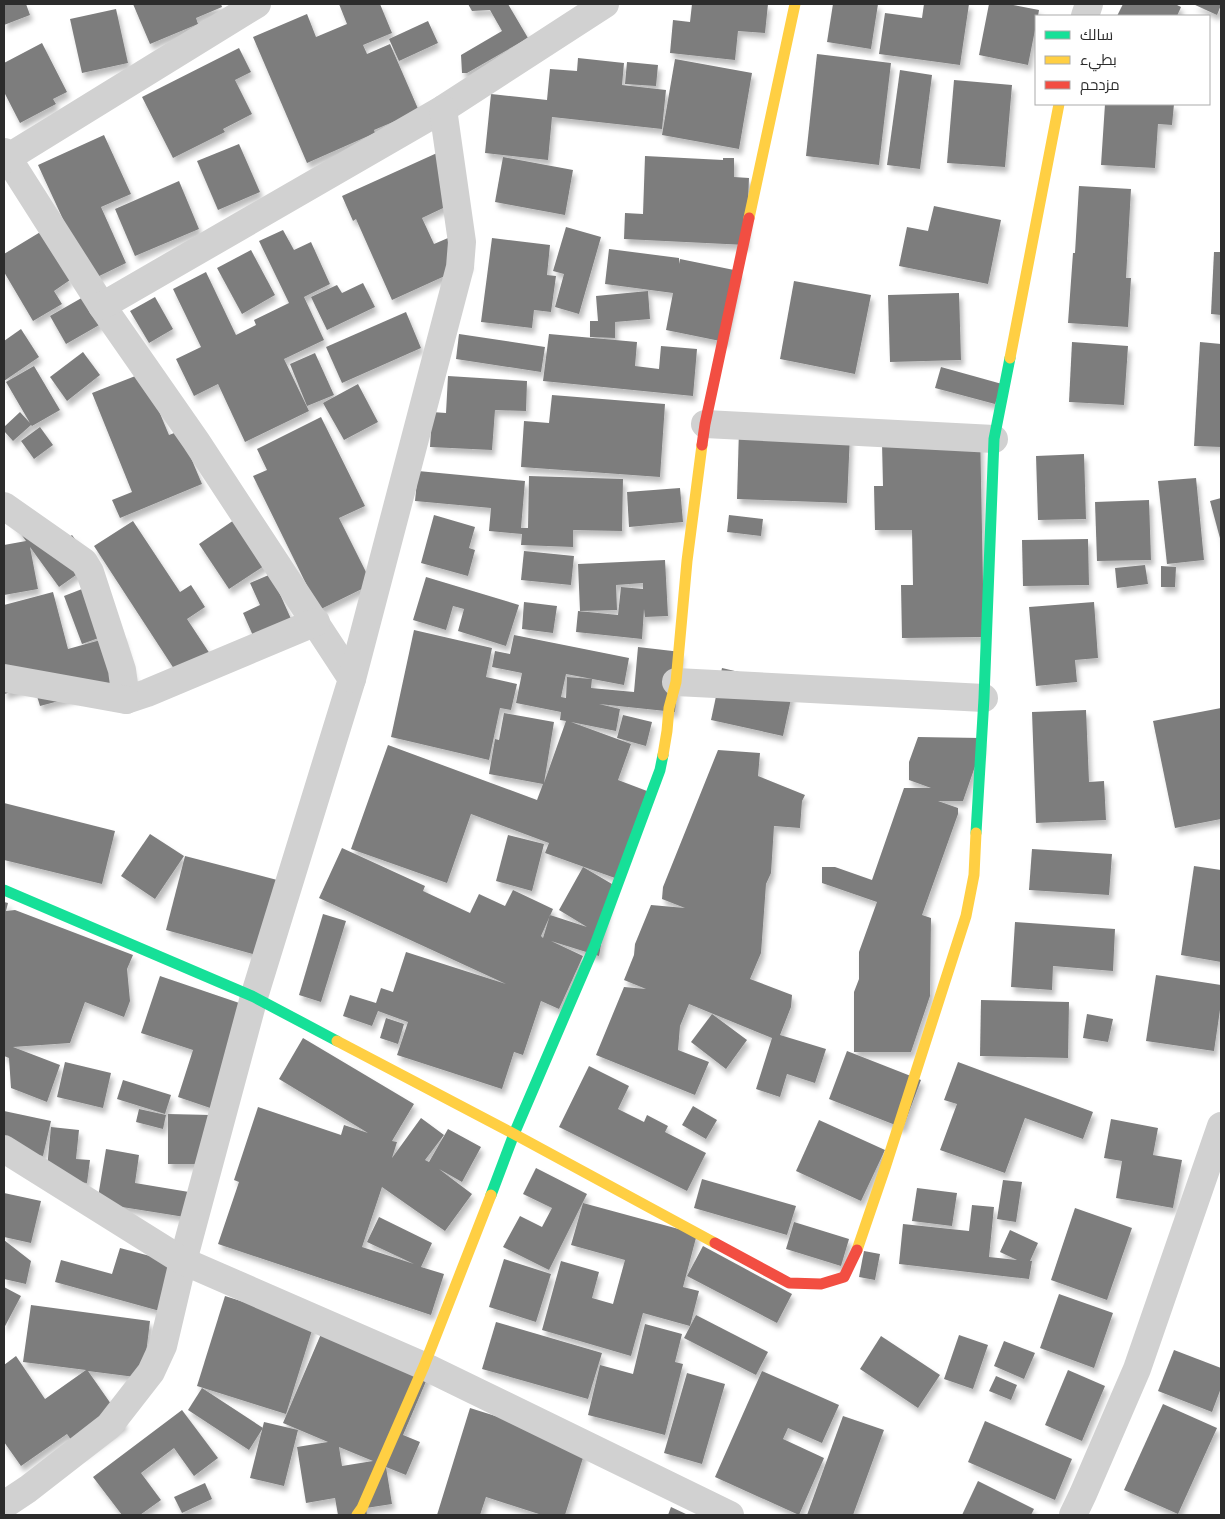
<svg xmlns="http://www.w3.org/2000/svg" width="1225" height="1519" font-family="'Fira Sans Condensed',Cairo,sans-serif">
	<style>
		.building { fill: #7d7d7d; fill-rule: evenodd; filter: url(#shadow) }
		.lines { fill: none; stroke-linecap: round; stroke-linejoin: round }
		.street { stroke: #d1d1d1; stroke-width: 28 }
		.fast { stroke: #16e098; stroke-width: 11 }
		.slow { stroke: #ffcf43; stroke-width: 11 }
		.jam { stroke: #f24e42; stroke-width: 11 }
	</style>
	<defs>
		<filter id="shadow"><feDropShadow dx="3" dy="5.5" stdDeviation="2.5" flood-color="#0004"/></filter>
	</defs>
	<rect width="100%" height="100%" fill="#fff"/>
	<g class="building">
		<polygon points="4,4 26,4 30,15 4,25"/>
		<polygon points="133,4 221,4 222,7 196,18 198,24 150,44"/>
		<polygon points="339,4 380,4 392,33 363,45 367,54 390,44 419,111 374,130 375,133 307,163 253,37 307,14 316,37 347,24"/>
		<polygon points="468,4 508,4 528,38 467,73 462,73 461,55 502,31 490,10 472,11"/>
		<polygon points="692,4 768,4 765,33 738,31 735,60 670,53 673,20 690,22"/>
		<polygon points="833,4 878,4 871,49 827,42"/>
		<polygon points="924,4 969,4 960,65 879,54 885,13 922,18"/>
		<polygon points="989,4 1008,4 1039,10 1038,16 1036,16 1036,25 1028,65 979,55"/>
		<polygon points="1123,4 1175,4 1181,7 1177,16 1117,16"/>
		<polygon points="1193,4 1221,4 1221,5 1217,15"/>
		<polygon points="116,9 128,63 82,73 70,19"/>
		<polygon points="428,21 438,43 399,61 389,39"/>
		<polygon points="42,43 67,92 53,99 56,104 20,123 4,92 4,63"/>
		<polygon points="239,48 251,72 235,80 252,114 223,129 225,132 173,158 142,97"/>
		<polygon points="817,54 891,63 879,165 806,156"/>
		<polygon points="578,58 624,63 622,85 666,90 662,129 552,117 548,160 485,153 491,94 547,100 550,69 577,71"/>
		<polygon points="675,59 752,73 739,149 662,135"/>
		<polygon points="627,62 658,65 656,86 625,84"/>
		<polygon points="900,70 932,75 920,169 887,165"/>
		<polygon points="954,80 1012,85 1005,167 947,163"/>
		<polygon points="1105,104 1174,104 1172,125 1158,124 1155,168 1101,165"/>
		<polygon points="104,135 131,194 101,207 126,263 91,280 38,165"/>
		<polygon points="239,144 260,192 218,210 197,161"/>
		<polygon points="437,153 458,201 422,218 434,244 455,235 469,265 392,300 356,219 353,221 342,196"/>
		<polygon points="645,156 723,160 723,158 734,158 734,177 749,178 746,245 624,239 625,213 643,214"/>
		<polygon points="503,157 573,170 565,215 495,202"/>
		<polygon points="179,181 199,229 135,256 115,209"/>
		<polygon points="1079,186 1131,189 1126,278 1131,278 1128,327 1068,323 1073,253 1075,253"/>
		<polygon points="934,206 1001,220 988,284 899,266 907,227 928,231"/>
		<polygon points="566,227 601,237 579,314 555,307 564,274 553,271"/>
		<polygon points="283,230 294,250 311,242 330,284 304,297 324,340 284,359 309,411 245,442 218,384 194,396 176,359 201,347 173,289 206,272 236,335 256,325 254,320 289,303 259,241"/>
		<polygon points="42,231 70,280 54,291 62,304 33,321 4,272 4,254"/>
		<polygon points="492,238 550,245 547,275 556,276 551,312 534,310 532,328 481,322"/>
		<polygon points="609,249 679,258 679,264 680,259 739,271 725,342 666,330 673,293 605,284"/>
		<polygon points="251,250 275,295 242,314 217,268"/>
		<polygon points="1214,252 1221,252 1221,315 1211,314"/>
		<polygon points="794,281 871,295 855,374 780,359"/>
		<polygon points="363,283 375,307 327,330 311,297 337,285 342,293"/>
		<polygon points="648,291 650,319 615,322 615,338 590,337 590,321 598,321 596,296"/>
		<polygon points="959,293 961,360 890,362 888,295"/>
		<polygon points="85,296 101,324 66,344 50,316"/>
		<polygon points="155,297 173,329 149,343 130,311"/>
		<polygon points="406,312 421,348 342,383 326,347"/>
		<polygon points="21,329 39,357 4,381 4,341"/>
		<polygon points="459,334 545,347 541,372 456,359"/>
		<polygon points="549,334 637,342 635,366 659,369 661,346 697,349 693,396 543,381"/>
		<polygon points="1072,342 1128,346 1124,405 1069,402"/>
		<polygon points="1200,342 1221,344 1221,447 1194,446"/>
		<polygon points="83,352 100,375 67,401 50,377"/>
		<polygon points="315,353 334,395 307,406 290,364"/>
		<polygon points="34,366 60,410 32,426 31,425 13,441 4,431 4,427 20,412 30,423 6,382"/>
		<polygon points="941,367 1002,384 995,404 935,388"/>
		<polygon points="143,373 169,435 187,428 191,458 202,484 120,518 112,500 132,492 92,393"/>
		<polygon points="448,376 527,381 526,411 495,410 492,450 430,447 432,412 446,413"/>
		<polygon points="358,384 378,422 344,440 323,403"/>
		<polygon points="552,395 665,404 660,477 521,467 524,421 549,423"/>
		<polygon points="321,417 365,506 339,518 372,584 319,610 253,476 267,470 257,449"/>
		<polygon points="40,427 53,445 34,459 21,441"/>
		<polygon points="980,427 984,637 902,638 901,585 913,585 912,530 875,530 874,486 883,486 882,443"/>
		<polygon points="739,429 850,434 847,503 737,499"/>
		<polygon points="1084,454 1086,519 1038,520 1036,456"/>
		<polygon points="418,471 525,481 521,528 528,528 529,476 623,479 622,531 573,530 573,547 521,545 522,534 489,531 491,508 415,501"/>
		<polygon points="1196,478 1204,560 1167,564 1158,481"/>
		<polygon points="680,488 683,522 629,527 627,492"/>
		<polygon points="1221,498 1221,542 1210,501"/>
		<polygon points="1149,500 1151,560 1097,561 1095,502"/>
		<polygon points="7,515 53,549 72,535 93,563 59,587 30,547 38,589 4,595 4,545 26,541"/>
		<polygon points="434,515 475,527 469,548 475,550 468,576 421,563"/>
		<polygon points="729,515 763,519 761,536 727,532"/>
		<polygon points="237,518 267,564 229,589 199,544"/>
		<polygon points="133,521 180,592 191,585 205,607 187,619 212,657 180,678 94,546"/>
		<polygon points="1088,539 1089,585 1023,586 1022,540"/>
		<polygon points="524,551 574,556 571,585 521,580"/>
		<polygon points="665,560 668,616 645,617 644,609 642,639 576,632 578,611 618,615 621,587 643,589 643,583 616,585 617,610 580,611 578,564"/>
		<polygon points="1145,565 1148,584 1117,588 1115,568"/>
		<polygon points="1161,566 1176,567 1175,587 1161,587"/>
		<polygon points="271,574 296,630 258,647 243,613 260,605 250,583"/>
		<polygon points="426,577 519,605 506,646 458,631 464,609 453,606 446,630 413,620"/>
		<polygon points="100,582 118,631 82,644 64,596"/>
		<polygon points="53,592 68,649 122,634 135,681 40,706 34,686 4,694 4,605"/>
		<polygon points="524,602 557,606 553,633 522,629"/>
		<polygon points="1094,602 1098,658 1075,660 1077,682 1036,686 1029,607"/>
		<polygon points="414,630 492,648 486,677 517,684 511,710 500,708 489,760 391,737"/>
		<polygon points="514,635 629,658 624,685 566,674 561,697 566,698 567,677 592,679 591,688 634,692 638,647 681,652 675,712 599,704 620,709 616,731 571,722 631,744 618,780 647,791 615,878 545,853 549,843 471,814 447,883 351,849 388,745 537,800 543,784 489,774 495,739 499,740 504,713 554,722 544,783 566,721 560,720 561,712 516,703 522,673 492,667 495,651 510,654"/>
		<polygon points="722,668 794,685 783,736 711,720"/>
		<polygon points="1221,708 1221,819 1175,828 1153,721"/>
		<polygon points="1086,710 1089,782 1104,781 1106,820 1036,823 1032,712"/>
		<polygon points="623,715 652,722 646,746 617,738"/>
		<polygon points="918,737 981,738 981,749 963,801 938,801 958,808 958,814 922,915 931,918 930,996 911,1052 854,1052 854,992 859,979 859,952 877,902 822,883 822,867 835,867 872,880 904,788 931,788 909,780 909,762"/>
		<polygon points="718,750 760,753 758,776 805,795 802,801 800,828 774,826 771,873 766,884 761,953 750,979 792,995 791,1007 780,1035 826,1049 815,1083 787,1074 780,1097 756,1089 772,1038 689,1004 680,1026 678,1050 709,1062 695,1095 596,1055 624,987 646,989 624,980 634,955 635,944 651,905 685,908 662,899 663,887"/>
		<polygon points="4,803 115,831 102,884 4,860"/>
		<polygon points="150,834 184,856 155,899 121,876"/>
		<polygon points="508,835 544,844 532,891 496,881"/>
		<polygon points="342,848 425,886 423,891 470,913 479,894 505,906 513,890 553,909 541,936 543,938 550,915 587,927 559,910 583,867 612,884 599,956 551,941 583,956 559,1009 541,1001 523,1055 514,1052 502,1089 397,1055 408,1022 378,1011 372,1026 343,1016 350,995 376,1003 381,988 393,992 406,952 506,984 319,898"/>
		<polygon points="1032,849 1112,854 1109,895 1029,890"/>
		<polygon points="185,856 281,881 260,956 166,930"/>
		<polygon points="1194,866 1221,870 1221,962 1181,955"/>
		<polygon points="4,902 8,903 6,911 15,910 133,955 127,969 130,1001 124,1017 85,1002 70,1043 13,1047 60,1065 47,1102 11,1088 9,1058 4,1056"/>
		<polygon points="323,914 346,921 321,1002 299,995"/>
		<polygon points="1015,922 1115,929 1113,971 1053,966 1052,990 1011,987"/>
		<polygon points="1156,975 1221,985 1221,1003 1214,1051 1146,1041"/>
		<polygon points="160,976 251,1007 225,1113 178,1097 193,1050 141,1033"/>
		<polygon points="981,1000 1069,1002 1068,1058 980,1056"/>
		<polygon points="712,1014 747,1040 726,1069 691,1042"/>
		<polygon points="1087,1014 1113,1019 1108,1042 1083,1038"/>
		<polygon points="386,1018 404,1024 398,1044 380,1038"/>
		<polygon points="303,1038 414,1104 392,1141 397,1142 392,1158 421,1118 444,1135 425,1160 429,1162 448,1129 481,1147 462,1182 439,1169 472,1194 445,1231 382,1187 362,1247 414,1264 367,1242 379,1217 432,1243 421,1267 444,1274 431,1315 218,1244 239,1182 234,1180 258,1107 341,1135 344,1125 368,1133 279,1079"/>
		<polygon points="847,1051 921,1080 903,1128 829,1099"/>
		<polygon points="65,1062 111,1073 103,1108 57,1097"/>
		<polygon points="958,1062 1093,1112 1083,1139 1025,1118 1005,1173 940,1150 957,1104 944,1100"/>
		<polygon points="589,1066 629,1086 618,1109 644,1122 647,1115 668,1126 665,1132 706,1153 687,1191 559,1127"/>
		<polygon points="123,1080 171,1095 165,1114 117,1099"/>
		<polygon points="693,1106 717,1120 706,1139 682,1125"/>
		<polygon points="139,1109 166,1115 163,1129 136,1122"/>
		<polygon points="4,1111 51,1121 43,1156 4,1148"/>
		<polygon points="168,1114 211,1115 211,1164 168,1164"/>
		<polygon points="1111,1119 1158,1128 1153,1155 1182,1160 1173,1208 1116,1198 1122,1161 1104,1158"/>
		<polygon points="819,1120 885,1150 861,1201 796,1171"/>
		<polygon points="51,1127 79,1130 76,1159 90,1160 87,1183 46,1179"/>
		<polygon points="106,1149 139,1155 135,1183 195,1193 191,1218 97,1203"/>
		<polygon points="536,1168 587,1194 549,1270 503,1247 520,1216 542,1227 552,1208 523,1194"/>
		<polygon points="702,1179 796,1206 787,1235 694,1208"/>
		<polygon points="1003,1180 1022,1182 1016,1222 997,1219"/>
		<polygon points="917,1188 957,1193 952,1226 912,1221"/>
		<polygon points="4,1193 41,1201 31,1243 4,1237"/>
		<polygon points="583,1203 697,1234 683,1287 699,1291 690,1326 643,1313 631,1356 542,1330 561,1261 599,1272 592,1298 613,1304 625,1260 571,1245"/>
		<polygon points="972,1205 994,1207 989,1257 1017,1260 1000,1252 1010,1230 1038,1243 1030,1261 1032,1261 1029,1279 899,1264 903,1224 969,1231"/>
		<polygon points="1075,1208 1132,1228 1107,1300 1051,1280"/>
		<polygon points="794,1222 849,1239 841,1266 786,1249"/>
		<polygon points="4,1240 31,1261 26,1284 4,1279"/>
		<polygon points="703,1246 792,1294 777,1323 687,1276"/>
		<polygon points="120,1248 180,1264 167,1313 55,1282 61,1260 112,1274"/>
		<polygon points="864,1251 880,1254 875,1280 859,1277"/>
		<polygon points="504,1259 551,1274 536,1322 489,1307"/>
		<polygon points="4,1287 21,1296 4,1328"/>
		<polygon points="1059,1294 1113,1313 1094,1368 1040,1348"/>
		<polygon points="225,1296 314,1324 286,1414 197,1386"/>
		<polygon points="31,1305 150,1321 143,1378 88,1371 125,1424 81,1454 67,1434 21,1466 4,1442 4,1365 16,1356 45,1399 86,1370 23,1362"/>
		<polygon points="696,1315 768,1352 756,1375 684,1338"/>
		<polygon points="496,1322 602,1353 588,1399 482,1369"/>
		<polygon points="645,1324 682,1334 675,1362 683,1364 665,1435 588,1415 600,1365 633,1374"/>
		<path d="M324,1327L430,1372L403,1435L420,1442L406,1475L386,1467L392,1504L366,1508L367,1515H338L335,1498L306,1503L297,1447L328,1442L283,1423ZM339,1447L373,1461L342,1466Z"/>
		<polygon points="959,1335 988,1345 973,1389 944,1379"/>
		<polygon points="881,1336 940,1375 918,1408 860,1369"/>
		<polygon points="1004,1341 1035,1353 1024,1379 994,1366"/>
		<polygon points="1174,1350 1221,1368 1221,1388 1212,1412 1158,1391"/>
		<polygon points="1068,1370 1105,1386 1082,1441 1045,1425"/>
		<polygon points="762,1371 839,1405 822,1443 788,1428 783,1439 824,1458 799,1515 715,1477"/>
		<polygon points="687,1373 725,1384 702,1464 664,1453"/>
		<polygon points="996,1376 1017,1385 1011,1400 989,1391"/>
		<polygon points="202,1388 263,1428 249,1450 188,1410"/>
		<polygon points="1163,1404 1217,1428 1178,1514 1124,1490"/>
		<polygon points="470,1408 587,1445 565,1515 542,1515 486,1497 480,1515 437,1515"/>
		<polygon points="182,1410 218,1458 194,1476 174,1448 141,1473 161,1500 140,1515 122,1515 93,1477"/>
		<polygon points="843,1416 884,1430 853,1515 807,1515"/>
		<polygon points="985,1421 1072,1459 1055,1500 968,1462"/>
		<polygon points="264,1422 298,1430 284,1486 250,1478"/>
		<polygon points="978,1481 1034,1509 1031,1515 962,1515"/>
		<polygon points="205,1483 212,1499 182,1513 174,1497"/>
		<polygon points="671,1507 688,1515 668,1515"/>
	</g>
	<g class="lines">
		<g class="street">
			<polyline points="1085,16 1089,4"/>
			<polyline points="4,152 102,306 196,441 352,679 254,997 183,1261 163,1346 151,1372 109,1426 28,1489 4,1505"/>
			<polyline points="4,160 257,4"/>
			<polyline points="102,306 443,109 605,4"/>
			<polyline points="705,424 994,439"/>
			<polyline points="4,506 84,562 90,572 122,670 126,700 147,693 316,622"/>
			<polyline points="4,678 126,700"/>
			<polyline points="352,679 460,267 462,242 443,109"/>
			<polyline points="676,682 984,698"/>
			<polyline points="4,1149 183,1261 424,1366 730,1515"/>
			<polyline points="1073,1515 1083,1494 1137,1369 1221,1126"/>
		</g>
		<g class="fast">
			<polyline points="976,833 984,698 994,439 1010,358"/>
			<polyline points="4,890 254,997 337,1041"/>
			<polyline points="491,1195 514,1134 595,945 660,770 663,755"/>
		</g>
		<g class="slow">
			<polyline points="749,218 795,4"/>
			<polyline points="1010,358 1059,104"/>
			<polyline points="663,755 667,731 669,708 676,682 687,561 702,445"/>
			<polyline points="337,1041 514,1134 715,1243"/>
			<polyline points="857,1250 885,1168 966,916 974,875 976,833"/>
			<polyline points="357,1515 362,1508 424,1366 491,1195"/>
		</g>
		<g class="jam">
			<polyline points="702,445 705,424 749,218"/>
			<polyline points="715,1243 789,1283 821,1284 844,1277 857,1250"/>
		</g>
	</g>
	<rect width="1225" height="1519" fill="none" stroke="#2c2c2c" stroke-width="10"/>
	<rect x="1035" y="15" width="175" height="90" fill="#ffffff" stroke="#ababab"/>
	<rect x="1045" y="31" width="25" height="8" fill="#16e098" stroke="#ababab"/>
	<text x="1080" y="40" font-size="15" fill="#2c2c2c">سالك</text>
	<rect x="1045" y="56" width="25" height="8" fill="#ffcf43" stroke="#ababab"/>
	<text x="1080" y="65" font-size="15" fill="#2c2c2c">بطيء</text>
	<rect x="1045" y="81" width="25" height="8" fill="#f24e42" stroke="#ababab"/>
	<text x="1080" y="90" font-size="15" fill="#2c2c2c">مزدحم</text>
</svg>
